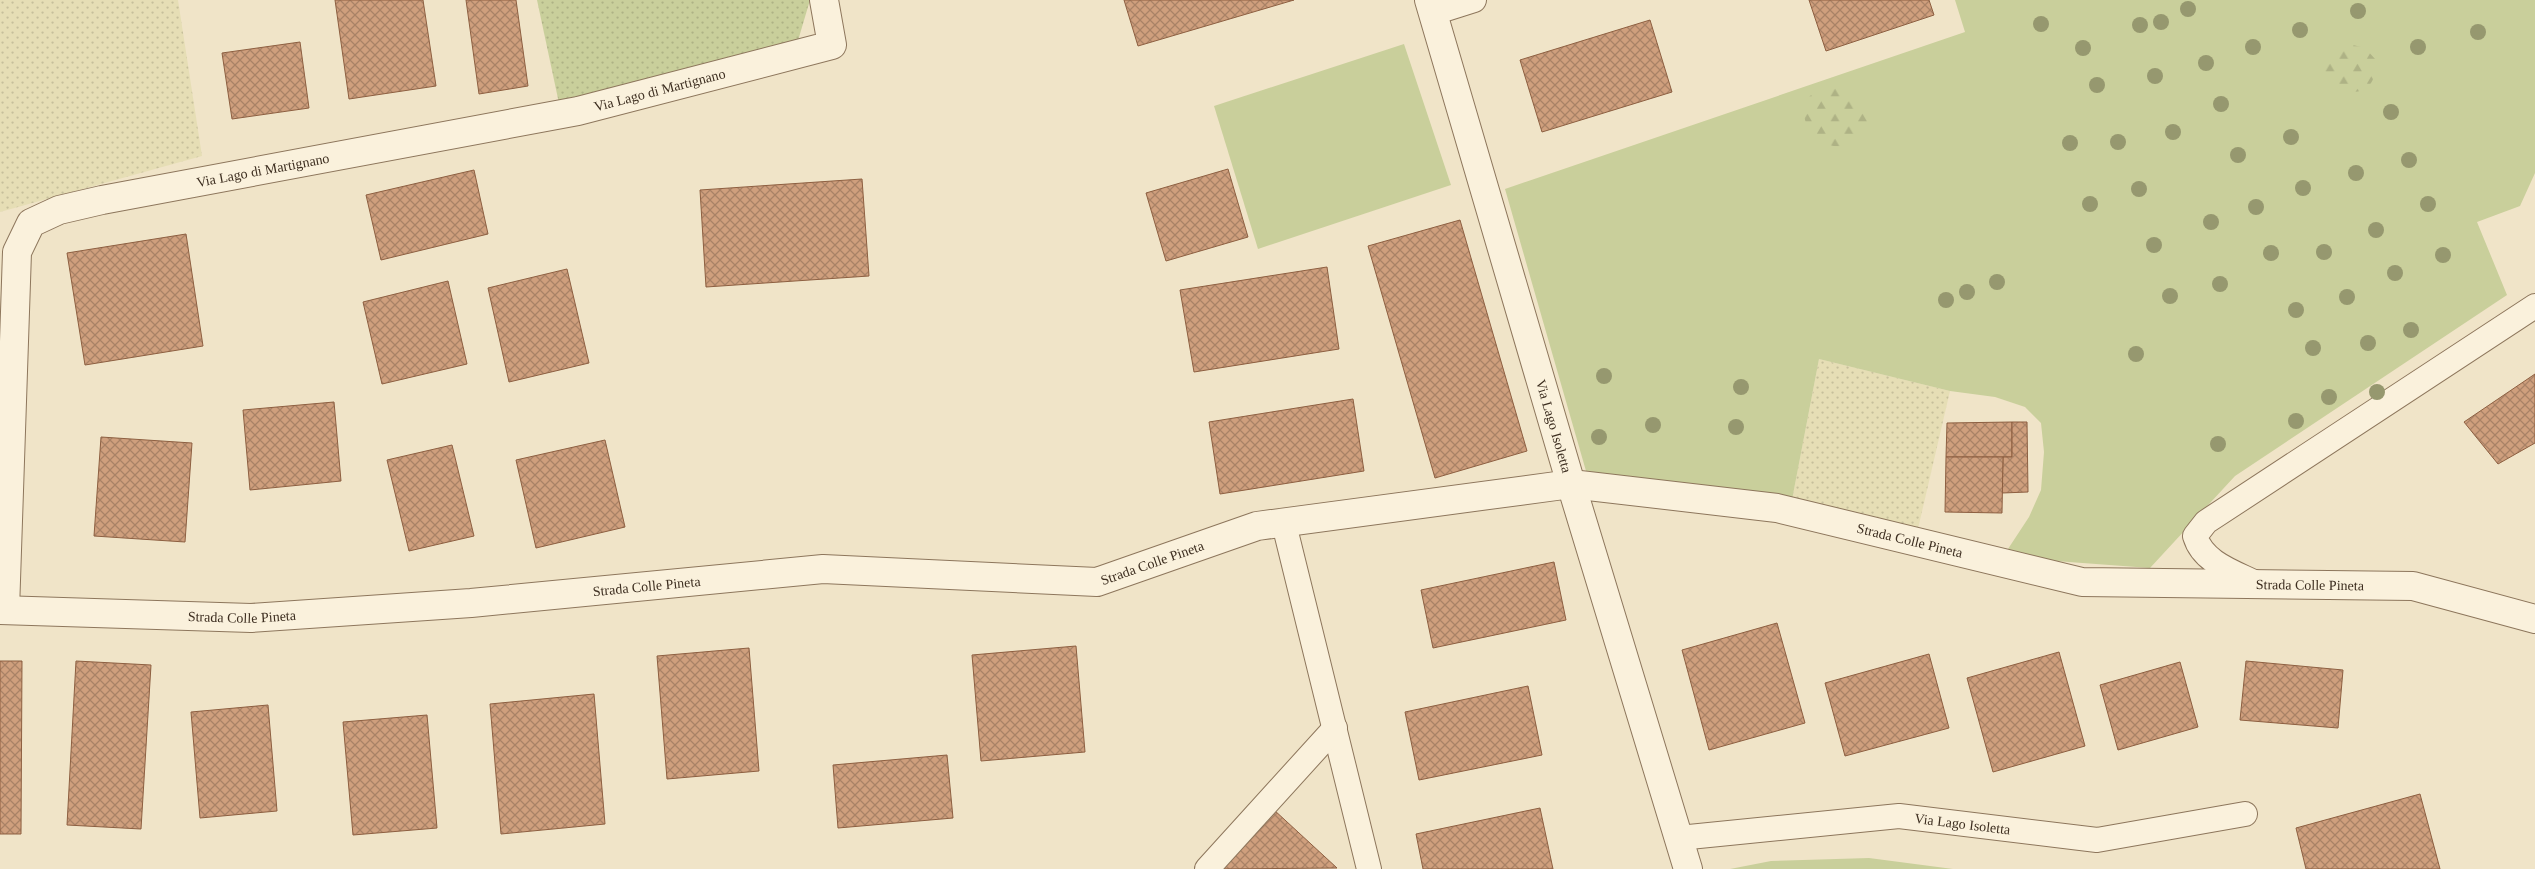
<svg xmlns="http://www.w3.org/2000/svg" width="2535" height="869" font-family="'Times New Roman',serif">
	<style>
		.farmland { fill: url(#farmland-dots) }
		.grass { fill: #c9cf9b }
		.forest { fill: url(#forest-firs) }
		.park { fill: url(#park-dots) }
		.building { fill: url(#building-cross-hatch); stroke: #8d5f41 }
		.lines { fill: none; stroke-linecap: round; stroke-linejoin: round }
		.lane-casing { stroke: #8d765c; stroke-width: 26 }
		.street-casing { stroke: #8d765c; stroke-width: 30 }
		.lane { stroke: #faf1dc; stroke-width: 24 }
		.street { stroke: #faf1dc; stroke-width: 28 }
		.tree { fill: #96986f }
		.labels { text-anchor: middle; stroke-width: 4.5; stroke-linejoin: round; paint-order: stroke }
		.street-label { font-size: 14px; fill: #3d2e20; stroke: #f7eed8 }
	</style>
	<defs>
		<pattern id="farmland-dots" width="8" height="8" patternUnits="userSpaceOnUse" patternTransform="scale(1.25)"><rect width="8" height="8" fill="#e6deb5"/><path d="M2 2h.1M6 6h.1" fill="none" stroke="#c6bf9b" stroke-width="1.8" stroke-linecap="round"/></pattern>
		<pattern id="forest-firs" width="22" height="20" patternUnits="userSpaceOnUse" patternTransform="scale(1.25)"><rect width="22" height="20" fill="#c9cf9b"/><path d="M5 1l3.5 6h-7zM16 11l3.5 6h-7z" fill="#aeb285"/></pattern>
		<pattern id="park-dots" width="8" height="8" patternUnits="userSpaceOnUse" patternTransform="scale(1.25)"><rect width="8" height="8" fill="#c9cf9b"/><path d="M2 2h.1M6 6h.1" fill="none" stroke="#aeb285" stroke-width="1.8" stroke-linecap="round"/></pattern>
		<pattern id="building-cross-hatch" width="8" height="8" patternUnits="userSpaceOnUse" patternTransform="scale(1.25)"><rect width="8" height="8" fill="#cf9f7d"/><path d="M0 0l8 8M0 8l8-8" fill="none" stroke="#a98266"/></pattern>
	</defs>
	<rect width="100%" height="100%" fill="#f0e4c8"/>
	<g class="farmland">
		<polygon points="0,0 178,0 202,156 0,212"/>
		<polygon points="1819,359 1950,391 1917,533 1791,505"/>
	</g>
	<g class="grass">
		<polygon points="1955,0 2535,0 2535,173 2520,206 2477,222 2507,295 2235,476 2150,568 2042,560 2006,552 2029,517 2041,490 2044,452 2041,423 2025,407 1995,397 1950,391 1819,359 1791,505 1753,497 1586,471 1505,189 1965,32"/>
		<polygon points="1404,44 1451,185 1258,249 1214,106"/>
		<polygon points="1869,858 1953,869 1730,869 1771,861"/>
	</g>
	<g class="forest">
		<path d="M2349,44L2365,48L2376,60C2377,83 2366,97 2342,90C2337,89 2331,87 2328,83C2317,65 2335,49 2349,44Z"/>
		<path d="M1829,86C1855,93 1865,105 1870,132C1861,138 1853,144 1842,146C1818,150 1794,119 1808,98C1813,92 1822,89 1829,86Z"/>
	</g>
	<polygon class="park" points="537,0 810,0 797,44 560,108"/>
	<g class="building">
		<polygon points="335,0 423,0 436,86 349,99"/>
		<polygon points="466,0 516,0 528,86 479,94"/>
		<polygon points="1124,0 1294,0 1138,46"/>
		<polygon points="1809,0 1929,0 1934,15 1826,51"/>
		<polygon points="1650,20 1672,92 1542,132 1520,60"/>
		<polygon points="300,42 309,108 232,119 222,53"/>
		<polygon points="1228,169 1248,237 1166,261 1146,193"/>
		<polygon points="474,170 488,234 381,260 366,195"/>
		<polygon points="862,179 869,276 706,287 700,190"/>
		<polygon points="1460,220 1527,451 1435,478 1368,246"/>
		<polygon points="186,234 203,346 85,365 67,253"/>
		<polygon points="1327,267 1339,349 1194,372 1180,290"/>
		<polygon points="567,269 589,363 509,382 488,288"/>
		<polygon points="448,281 467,364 382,384 363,302"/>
		<polygon points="2535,374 2535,443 2498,464 2464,422"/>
		<polygon points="1353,399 1364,471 1220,494 1209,422"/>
		<polygon points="334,402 341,481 250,490 243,410"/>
		<polygon points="2012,422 2012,457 1946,457 1947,423"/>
		<polygon points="2012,422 2027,422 2028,492 2002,493 2003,457 2012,457"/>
		<polygon points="101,437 192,443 185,542 94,536"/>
		<polygon points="605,440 625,527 536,548 516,460"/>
		<polygon points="452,445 474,536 409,551 387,460"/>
		<polygon points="1946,457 2003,457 2002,513 1945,512"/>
		<polygon points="1554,562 1566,620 1433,648 1421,590"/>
		<polygon points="1777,623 1805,723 1709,750 1682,650"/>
		<polygon points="1076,646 1085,752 981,761 972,655"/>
		<polygon points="749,648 759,771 667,779 657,656"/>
		<polygon points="2059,652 2085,746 1993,772 1967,678"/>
		<polygon points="1929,654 1949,728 1845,756 1825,683"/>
		<polygon points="0,661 22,661 21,834 0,834"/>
		<polygon points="76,661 151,665 141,829 67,825"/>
		<polygon points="2246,661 2343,670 2338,728 2240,720"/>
		<polygon points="2180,662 2198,727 2118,750 2100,685"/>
		<polygon points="1528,686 1542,755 1419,780 1405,712"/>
		<polygon points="594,694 605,824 501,834 490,704"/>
		<polygon points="268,705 277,811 200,818 191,712"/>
		<polygon points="427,715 437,828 353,835 343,722"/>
		<polygon points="947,755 953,818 838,828 833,765"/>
		<polygon points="2420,794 2440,869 2306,869 2296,828"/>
		<polygon points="1540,808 1553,869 1423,869 1416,834"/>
		<polygon points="1273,809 1337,868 1217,869"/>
	</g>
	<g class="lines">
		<defs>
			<g id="lane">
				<polyline points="1433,13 1474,0"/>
				<polyline points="1284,524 1369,869"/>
				<path d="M2258,584C2234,572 2203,563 2195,536L2206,522L2535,306"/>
				<path id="s1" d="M1679,838L1899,816L2097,840L2245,814"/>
				<polyline points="1207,869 1335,728"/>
			</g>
			<g id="street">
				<path id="s2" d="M1429,0L1571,484L1688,869"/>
				<path id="s3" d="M0,610L251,618L471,603L823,569L1097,582L1257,526L1571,484L1777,508L2082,582L2413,586L2535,619"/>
				<path id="s4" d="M5,610L17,252L31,223L59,210L102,200L578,111L832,45L824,0"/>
			</g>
		</defs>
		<use href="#lane" class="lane-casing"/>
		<use href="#street" class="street-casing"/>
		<use href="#lane" class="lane"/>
		<use href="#street" class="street"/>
	</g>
	<g class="tree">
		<circle cx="2188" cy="9" r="8"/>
		<circle cx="2358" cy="11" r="8"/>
		<circle cx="2161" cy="22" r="8"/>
		<circle cx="2041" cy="24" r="8"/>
		<circle cx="2140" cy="25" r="8"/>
		<circle cx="2300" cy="30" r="8"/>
		<circle cx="2478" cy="32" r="8"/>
		<circle cx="2253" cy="47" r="8"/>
		<circle cx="2418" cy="47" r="8"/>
		<circle cx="2083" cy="48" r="8"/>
		<circle cx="2206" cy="63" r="8"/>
		<circle cx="2155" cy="76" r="8"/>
		<circle cx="2097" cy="85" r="8"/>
		<circle cx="2221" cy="104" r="8"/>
		<circle cx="2391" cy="112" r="8"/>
		<circle cx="2173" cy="132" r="8"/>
		<circle cx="2291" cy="137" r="8"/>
		<circle cx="2118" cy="142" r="8"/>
		<circle cx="2070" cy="143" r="8"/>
		<circle cx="2238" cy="155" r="8"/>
		<circle cx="2409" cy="160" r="8"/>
		<circle cx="2356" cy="173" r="8"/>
		<circle cx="2303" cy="188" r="8"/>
		<circle cx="2139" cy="189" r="8"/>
		<circle cx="2090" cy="204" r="8"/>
		<circle cx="2428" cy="204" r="8"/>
		<circle cx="2256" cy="207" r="8"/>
		<circle cx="2211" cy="222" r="8"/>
		<circle cx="2376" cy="230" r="8"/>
		<circle cx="2154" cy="245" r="8"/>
		<circle cx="2324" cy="252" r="8"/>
		<circle cx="2271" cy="253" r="8"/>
		<circle cx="2443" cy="255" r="8"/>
		<circle cx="2395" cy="273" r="8"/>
		<circle cx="1997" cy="282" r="8"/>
		<circle cx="2220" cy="284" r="8"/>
		<circle cx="1967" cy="292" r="8"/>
		<circle cx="2170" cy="296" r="8"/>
		<circle cx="2347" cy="297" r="8"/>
		<circle cx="1946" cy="300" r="8"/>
		<circle cx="2296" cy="310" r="8"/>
		<circle cx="2411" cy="330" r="8"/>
		<circle cx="2368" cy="343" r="8"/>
		<circle cx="2313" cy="348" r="8"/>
		<circle cx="2136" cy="354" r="8"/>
		<circle cx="1604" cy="376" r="8"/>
		<circle cx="1741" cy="387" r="8"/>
		<circle cx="2377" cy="392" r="8"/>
		<circle cx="2329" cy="397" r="8"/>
		<circle cx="2296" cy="421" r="8"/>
		<circle cx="1653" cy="425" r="8"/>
		<circle cx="1736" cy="427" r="8"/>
		<circle cx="1599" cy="437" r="8"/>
		<circle cx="2218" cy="444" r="8"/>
	</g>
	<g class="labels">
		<g class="street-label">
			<text dy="5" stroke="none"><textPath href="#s4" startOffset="1034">Via Lago di Martignano</textPath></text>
			<text dy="5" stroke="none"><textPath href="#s4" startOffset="629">Via Lago di Martignano</textPath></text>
			<text dy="5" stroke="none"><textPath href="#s2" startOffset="444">Via Lago Isoletta</textPath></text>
			<text dy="5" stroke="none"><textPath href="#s3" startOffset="1930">Strada Colle Pineta</textPath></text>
			<text dy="5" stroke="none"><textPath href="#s3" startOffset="1158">Strada Colle Pineta</textPath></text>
			<text dy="5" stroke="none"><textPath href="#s3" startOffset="2335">Strada Colle Pineta</textPath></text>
			<text dy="5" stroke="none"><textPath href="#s3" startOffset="648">Strada Colle Pineta</textPath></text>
			<text dy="5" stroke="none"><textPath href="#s3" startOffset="242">Strada Colle Pineta</textPath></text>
			<text dy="5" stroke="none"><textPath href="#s1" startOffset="285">Via Lago Isoletta</textPath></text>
		</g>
	</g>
</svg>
